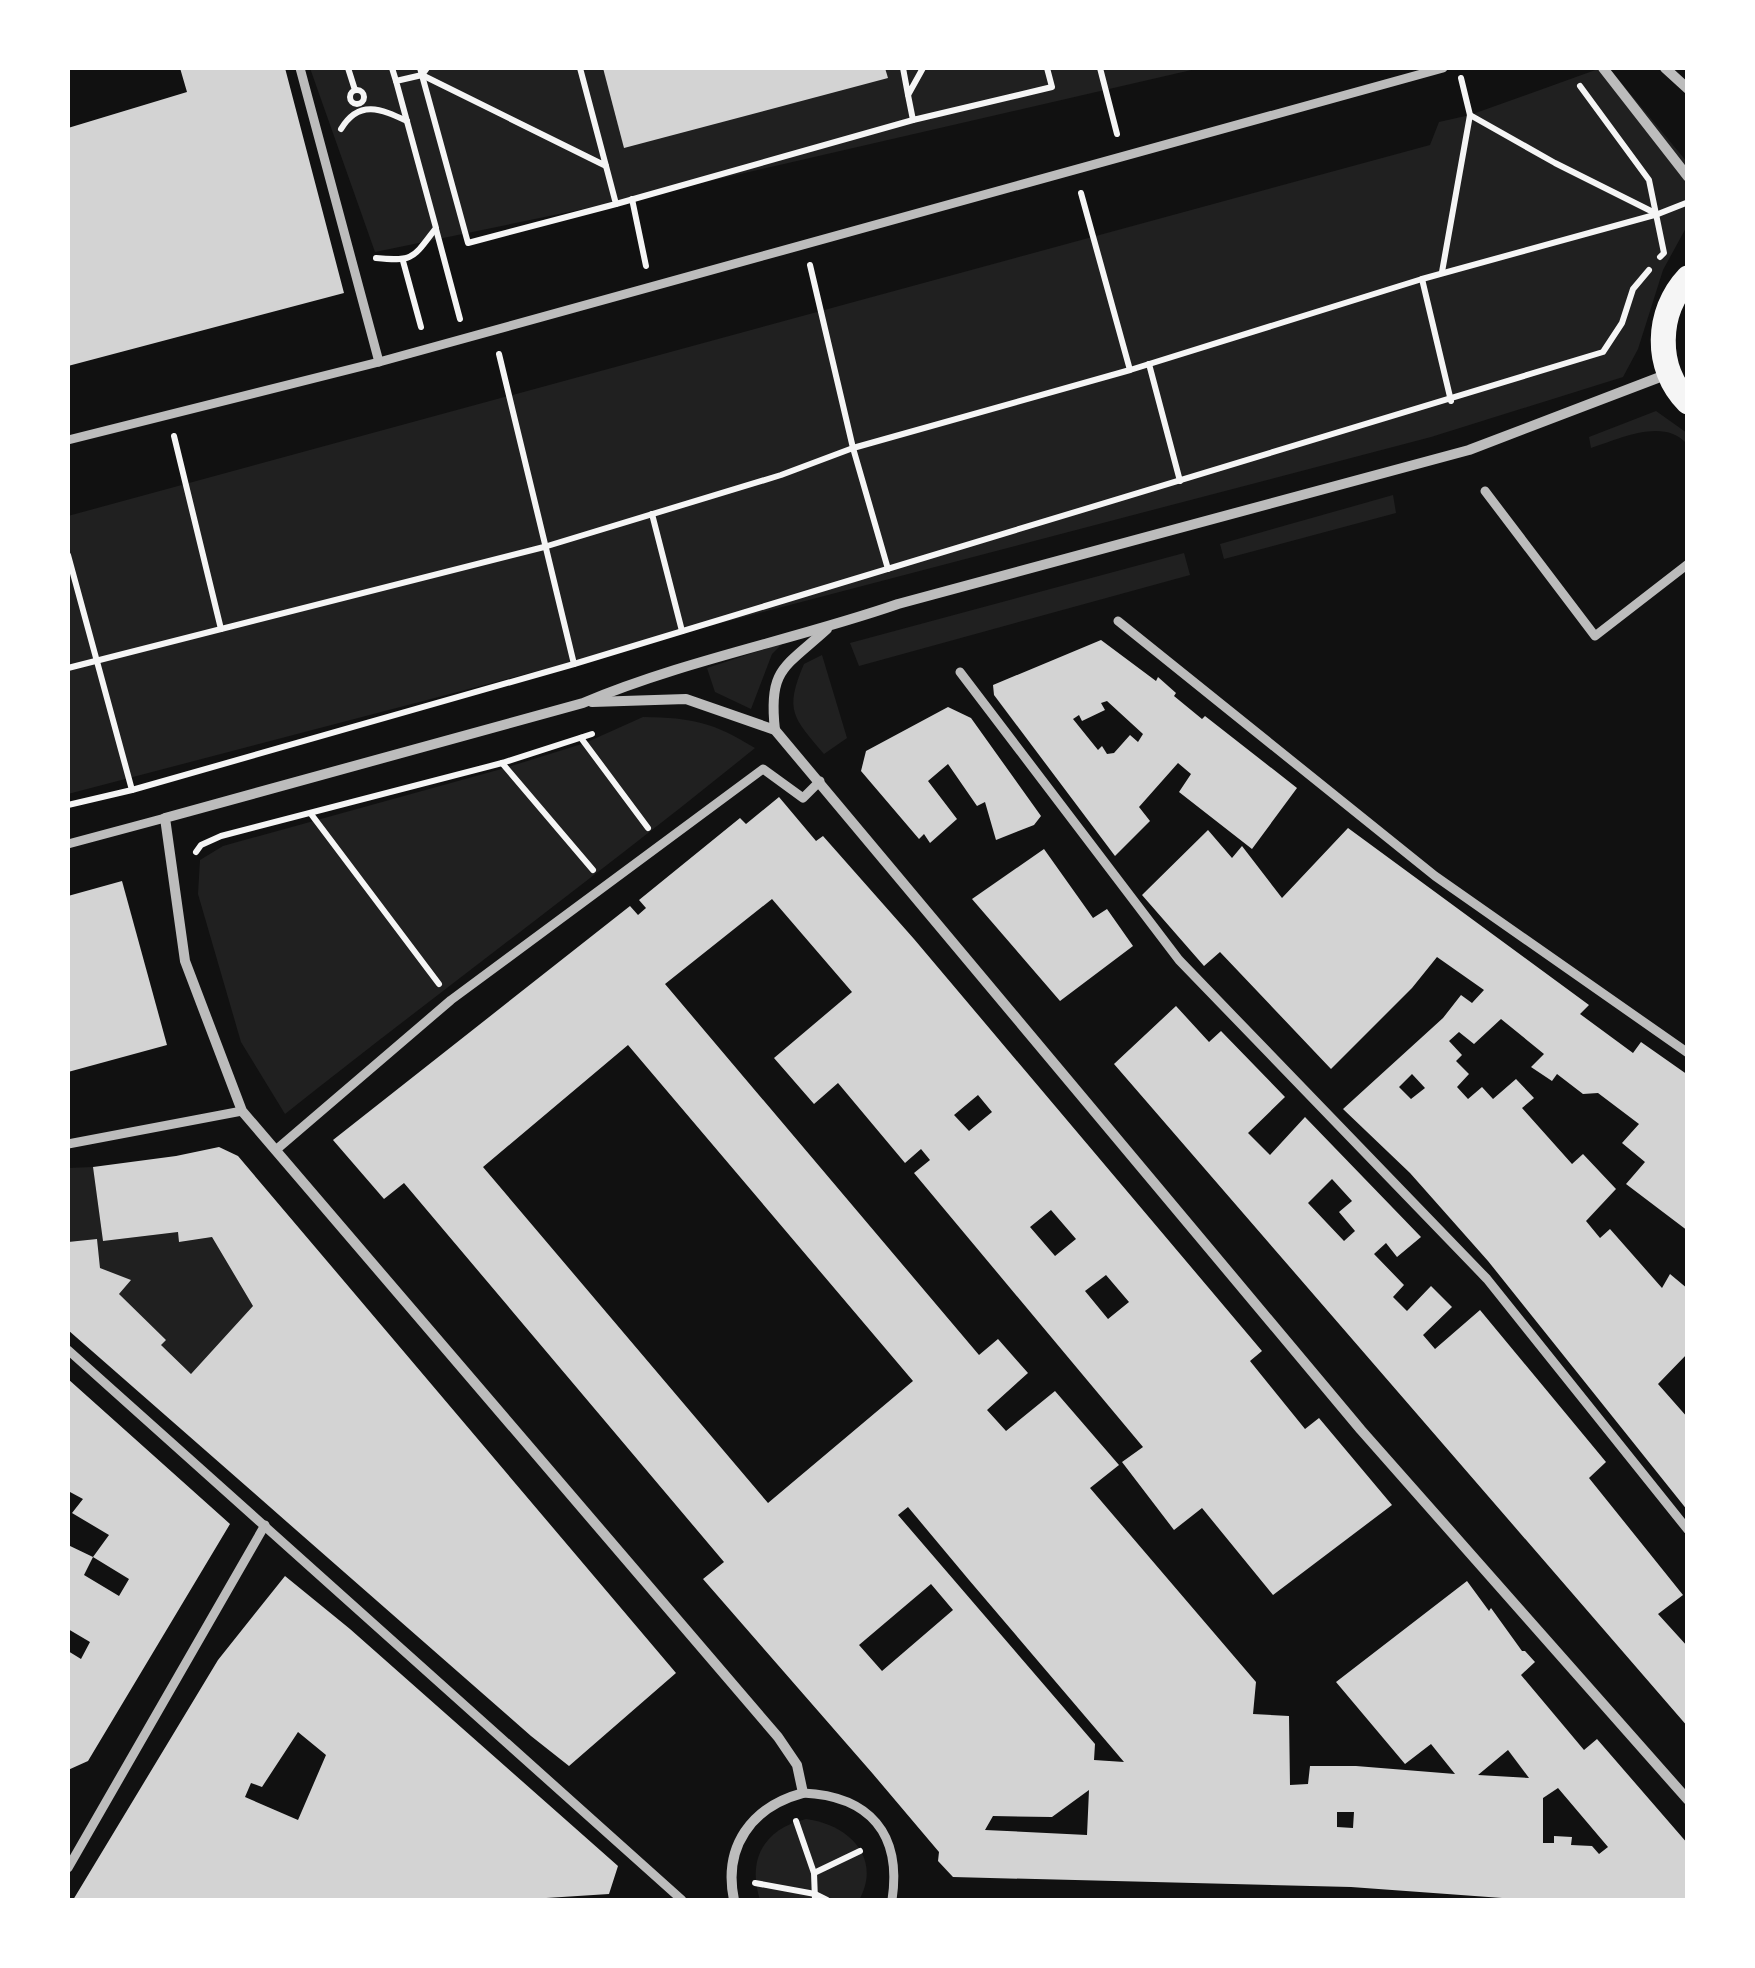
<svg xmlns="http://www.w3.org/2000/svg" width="1755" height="1968" font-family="'Open Sans',sans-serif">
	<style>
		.green { fill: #202020 }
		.building { fill: #d3d3d3; fill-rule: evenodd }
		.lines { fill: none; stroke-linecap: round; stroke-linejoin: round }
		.path { stroke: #f5f5f5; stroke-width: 6 }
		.pedestrian { stroke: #bcbcbc; stroke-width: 9 }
		.minor { stroke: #bcbcbc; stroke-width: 10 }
		.primary { stroke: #f5f5f5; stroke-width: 25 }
	</style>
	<rect width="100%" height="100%" fill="#111"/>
	<g class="green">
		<polygon points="310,68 1200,68 632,199 375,252"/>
		<polygon points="1601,68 1609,68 1687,162 1687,226 1663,270 1638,349 1623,377 1431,437 68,794 68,516 1430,145 1439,122 1470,115"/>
		<path d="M1656,411L1687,433V444C1664,417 1619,439 1591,448L1589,437Z"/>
		<polygon points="1393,495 1396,513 1224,559 1220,544"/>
		<polygon points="1184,553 1190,575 859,666 850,643"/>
		<polygon points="783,643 772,654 751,709 715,692 707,668"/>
		<path d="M822,655L847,738L824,754C793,717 784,711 804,664Z"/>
		<path d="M643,717C694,718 712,722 755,748C601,873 441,990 285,1114L241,1042L198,894L200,860L223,846L505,768L585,743Z"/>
		<polygon points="93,1167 103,1241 178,1232 180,1242 212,1237 253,1306 191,1374 161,1345 165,1340 119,1294 130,1280 100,1268 97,1239 68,1242 68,1168"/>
		<path d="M806,1819C847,1824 883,1857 859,1900H760C747,1859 764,1829 806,1819Z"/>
	</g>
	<g class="building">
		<polygon points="180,68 285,68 344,293 68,366 68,128 187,92"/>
		<polygon points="603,68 885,68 888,78 624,148"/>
		<path d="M1101,640L1156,681L1158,677L1176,693L1174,696L1202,719L1205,716L1297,788L1252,849L1179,792L1191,774L1178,763L1139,807L1150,821L1115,856L994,695L993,685ZM1107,701L1143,734L1138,742L1130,735L1114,753L1107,754L1102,746L1098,750L1073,719L1079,715L1082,721L1105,710L1101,703Z"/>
		<polygon points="948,707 971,718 1041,816 1034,825 996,840 985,802 977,806 948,764 928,781 957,819 930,843 924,834 919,839 861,771 866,751"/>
		<path d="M779,797L816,841L823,836L914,939L1262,1351L1250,1361L1305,1429L1319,1418L1392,1505L1273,1595L1202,1508L1174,1530L1122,1462L1143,1447L914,1173L930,1160L921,1149L905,1163L838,1083L814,1104L774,1058L852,992L772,899L665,984L979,1355L998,1339L1028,1373L987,1410L1006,1431L1055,1391L1119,1465L1090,1488L1256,1682L1253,1714L1289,1716L1290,1785L1308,1784L1310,1766H1356L1455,1774L1431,1744L1405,1764L1336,1682L1467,1581L1489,1611L1491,1608L1522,1651H1525L1535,1662L1521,1675L1584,1750L1597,1739L1688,1844V1900H1531L1351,1887L953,1877L938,1861L939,1852L873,1774L703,1579L724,1562L404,1183L384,1199L333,1140L630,906L638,915L646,908L639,900L740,818L746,824ZM628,1045L913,1381L768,1503L483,1167ZM978,1095L992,1112L969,1131L954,1115ZM1051,1210L1076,1239L1055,1256L1030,1227ZM1106,1275L1129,1302L1108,1319L1085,1291ZM908,1507L969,1580L1124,1762L1094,1760L1095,1744L898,1515ZM931,1584L953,1610L882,1671L859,1645ZM1508,1750L1529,1778L1478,1775ZM1558,1788L1608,1847L1599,1854L1592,1846L1571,1845L1572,1837L1554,1836V1843H1543V1798ZM1089,1790L1087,1835L985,1830L993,1816L1052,1817ZM1337,1812H1354L1353,1828L1337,1827Z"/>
		<path d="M1348,828L1589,1005L1580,1014L1633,1053L1641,1042L1688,1075V1231L1626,1184L1645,1162L1622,1143L1639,1124L1598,1093L1583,1094L1557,1074L1552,1081L1531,1067L1544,1054L1501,1019L1474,1044L1459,1032L1449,1041L1462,1055L1456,1061L1469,1074L1457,1087L1468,1099L1482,1087L1493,1099L1516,1079L1534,1098L1522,1108L1572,1164L1583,1154L1616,1189L1586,1221L1600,1238L1610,1229L1662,1288L1670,1274L1688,1289V1353L1658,1384L1688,1418V1511L1488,1261L1410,1173L1343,1109L1443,1018L1461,995L1472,1003L1484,990L1437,957L1412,988L1331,1069L1220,952L1204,966L1142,895L1208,830L1232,858L1242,846L1282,898ZM1412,1074L1425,1088L1411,1099L1399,1087Z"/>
		<polygon points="1044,849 1093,918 1107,909 1133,946 1060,1001 972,899"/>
		<polygon points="122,881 167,1045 68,1072 68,896"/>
		<path d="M1176,1006L1209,1042L1221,1031L1285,1097L1248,1133L1270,1155L1305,1117L1421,1237L1397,1257L1386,1243L1374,1254L1404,1285L1393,1297L1407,1311L1431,1286L1452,1307L1423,1335L1435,1349L1480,1310L1606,1462L1589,1478L1683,1595L1658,1614L1688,1647V1727L1114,1064ZM1332,1179L1352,1201L1339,1212L1355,1231L1344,1241L1308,1203Z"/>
		<polygon points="219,1147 238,1156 676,1673 569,1766 531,1736 68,1330 68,1242 97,1239 100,1268 131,1280 119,1294 166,1340 161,1345 191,1374 253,1306 212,1237 179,1242 178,1232 103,1241 93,1167 176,1156"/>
		<path d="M68,1379L230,1524L88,1761L68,1770V1651L81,1659L90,1642L68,1629V1545L93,1557L109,1535L72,1513L83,1499L70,1492L68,1495ZM93,1557L129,1579L119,1596L84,1575Z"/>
		<path d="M285,1576L350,1629L618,1866L609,1894L515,1900H73L218,1660ZM298,1732L326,1755L298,1820L245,1797L251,1783L262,1787Z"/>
	</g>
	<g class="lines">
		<g class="path">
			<polyline points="348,68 355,90"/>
			<polyline points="392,68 396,81"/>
			<polyline points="420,68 468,243 616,204 606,166"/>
			<polyline points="427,68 422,75 606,166 580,68"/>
			<polyline points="903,68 908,95 923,68"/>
			<polyline points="1100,68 1117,134"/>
			<polyline points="1580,86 1649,180 1664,253 1660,257"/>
			<circle cx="357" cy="97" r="7"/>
			<polyline points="908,95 913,120 1052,87 1047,68"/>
			<polyline points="1470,115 1555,163 1657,214"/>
			<path d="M341,129C359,99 381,109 407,121"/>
			<polyline points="1081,193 1130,370"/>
			<polyline points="632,199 646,266"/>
			<polyline points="616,204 913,120"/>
			<polyline points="436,229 460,319"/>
			<path d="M376,258C414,262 413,258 436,228L396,81L422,75"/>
			<polyline points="403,261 421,327"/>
			<polyline points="810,265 853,448 888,569"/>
			<polyline points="1442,272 1470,115 1461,78"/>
			<polyline points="1422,279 1451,401"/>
			<polyline points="499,354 574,664"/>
			<polyline points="1149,364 1180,481"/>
			<polyline points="174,436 221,629"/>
			<polyline points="652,514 682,631"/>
			<polyline points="68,555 132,790 574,664 1603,352 1622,323 1633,289 1649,270"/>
			<polyline points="68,668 544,547 781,475 853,448 1130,370 1422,279 1658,214 1686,203"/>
			<polyline points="581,738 648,828"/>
			<polyline points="502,763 593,870"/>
			<polyline points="68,805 132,790"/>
			<polyline points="311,814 439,984"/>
			<polyline points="196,852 201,845 221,836 502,763 592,734"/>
			<polyline points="796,1821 814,1873 815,1900"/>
			<polyline points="814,1873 860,1851"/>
			<polyline points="755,1883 815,1894 827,1900"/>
		</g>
		<g class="pedestrian">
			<polyline points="300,68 379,362"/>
			<polyline points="68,440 379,362 1443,68"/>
			<polyline points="1485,491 1595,636 1688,564"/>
			<polyline points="1118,621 1435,876 1688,1053"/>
			<polyline points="960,672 1179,960 1487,1279 1688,1530"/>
			<polyline points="68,844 165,818"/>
			<polyline points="68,1144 242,1111"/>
			<polyline points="277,1149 451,1000 763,769 803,798 820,781"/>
			<polyline points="68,1350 682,1900"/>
			<path d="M803,1793C870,1796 902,1834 892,1900"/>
			<polyline points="68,1868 265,1525"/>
		</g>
		<g class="minor">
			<polyline points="1603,68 1688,177"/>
			<polyline points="1665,68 1688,89"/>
			<polyline points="592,702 686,699 775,730 1361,1430 1688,1800"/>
			<path d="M775,730C768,669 784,668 827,629"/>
			<path d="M734,1900C723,1847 751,1807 803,1793L797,1765L778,1737L242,1111L185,961L165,818L583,703C685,660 794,640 898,604L1469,450L1668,374"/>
		</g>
		<path class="primary" d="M1688,278C1656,312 1654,368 1688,402"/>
	</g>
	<rect width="1755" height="1968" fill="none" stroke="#ffffff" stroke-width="140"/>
</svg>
